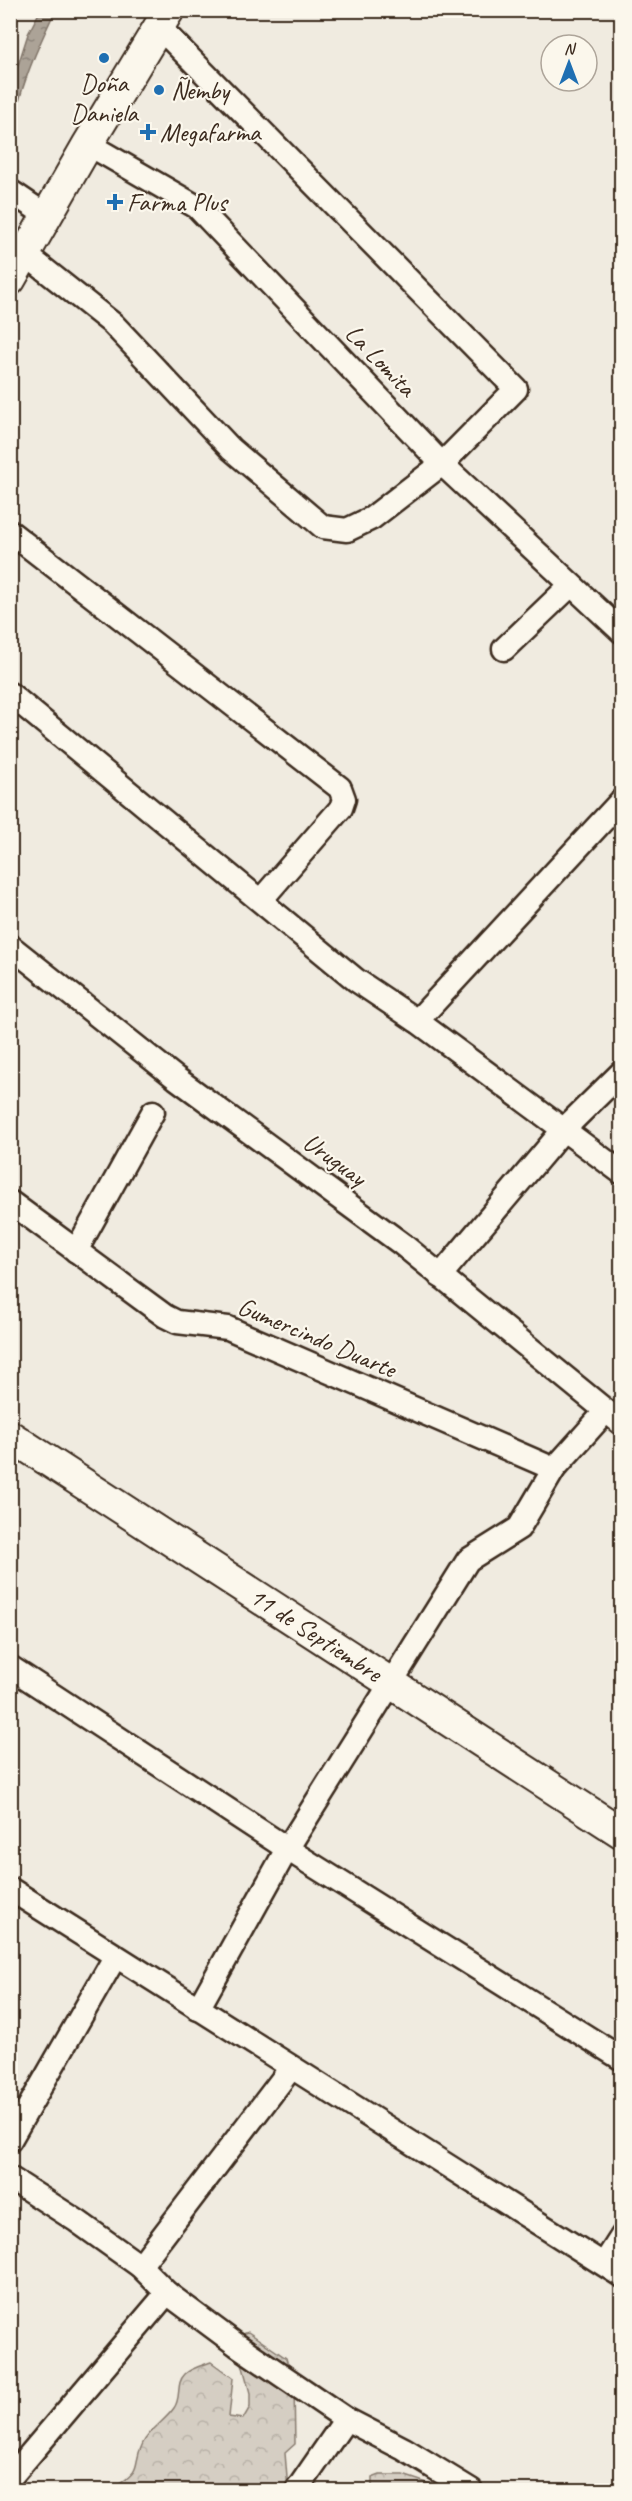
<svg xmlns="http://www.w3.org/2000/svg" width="632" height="2501" font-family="Caveat,sans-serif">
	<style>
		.forest { fill: url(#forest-crowns); stroke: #887c70; stroke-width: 1.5 }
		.water { fill: url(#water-ripples); stroke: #7f7367; stroke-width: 1.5 }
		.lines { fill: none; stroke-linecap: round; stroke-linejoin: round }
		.minor-casing { stroke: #3b2a1e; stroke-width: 27 }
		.major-casing { stroke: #3b2a1e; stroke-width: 34 }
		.minor { stroke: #fbf7ec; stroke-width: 22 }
		.major { stroke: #fbf7ec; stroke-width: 30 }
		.poi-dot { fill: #1f6fb2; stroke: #fbf7ec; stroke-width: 2 }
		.labels { text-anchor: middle; stroke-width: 4.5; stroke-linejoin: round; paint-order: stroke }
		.poi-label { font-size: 26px; fill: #3b2a1e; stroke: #fbf7ec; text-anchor: start }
		.street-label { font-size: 26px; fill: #3b2a1e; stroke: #fbf7ec }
	</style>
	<defs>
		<pattern id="forest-crowns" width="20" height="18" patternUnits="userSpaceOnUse" patternTransform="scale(1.5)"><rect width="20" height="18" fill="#d5cec3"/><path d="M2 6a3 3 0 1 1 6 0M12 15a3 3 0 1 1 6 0" fill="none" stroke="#b8b1a7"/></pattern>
		<pattern id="water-ripples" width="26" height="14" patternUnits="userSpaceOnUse" patternTransform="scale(1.5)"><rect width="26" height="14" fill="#aca397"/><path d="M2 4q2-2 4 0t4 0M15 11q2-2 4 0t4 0" fill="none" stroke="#8d857b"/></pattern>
	</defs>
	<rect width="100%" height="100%" fill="#f0ebe0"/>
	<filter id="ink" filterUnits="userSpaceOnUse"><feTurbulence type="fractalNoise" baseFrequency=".0167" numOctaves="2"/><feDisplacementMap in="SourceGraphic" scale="12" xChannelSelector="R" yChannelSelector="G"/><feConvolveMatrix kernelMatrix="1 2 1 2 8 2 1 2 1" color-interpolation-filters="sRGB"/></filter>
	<g filter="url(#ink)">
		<g class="forest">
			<path d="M248,2332L286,2358L294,2386L295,2444L285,2453L288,2490H116L118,2485C145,2467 131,2466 143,2443C150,2429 165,2421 174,2408C182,2397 175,2384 185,2374C191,2368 203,2365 211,2362L233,2378L229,2417L243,2419L250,2407V2393L235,2337Z"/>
			<polygon points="380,2475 403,2475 448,2490 372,2490 372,2478"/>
		</g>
		<path class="water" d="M40,11H55C35,53 17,93 11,140V87L28,34Z"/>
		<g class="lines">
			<defs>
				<g id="minor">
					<polyline points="88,144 197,207 442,464 622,632"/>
					<polyline points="10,191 47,216"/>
					<polyline points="25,254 113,324 231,449 323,527 347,530 372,518 442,464 516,389 159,27"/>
					<polyline points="10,532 340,788 344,799 341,808 261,900"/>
					<polyline points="504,649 571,585"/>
					<polyline points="10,694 356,980 417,1021 622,1173"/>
					<polyline points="10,946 176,1078 402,1244 622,1424"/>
					<polyline points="417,1021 622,800"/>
					<polyline points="10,1202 165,1316 177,1322 228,1328 554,1469"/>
					<polyline points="76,1251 153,1112"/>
					<polyline points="440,1276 564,1129 622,1072"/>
					<polyline points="10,1667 300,1857 622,2059"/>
					<polyline points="10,1889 622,2276"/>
					<polyline points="198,2009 287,1849 468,1560 519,1528 554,1469 606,1411"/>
					<polyline points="10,2140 115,1957"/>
					<polyline points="10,2178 77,2221 140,2266 167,2293 237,2345 346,2419 404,2449 471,2490"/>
					<polyline points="604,2264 622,2236"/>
					<polyline points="140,2266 291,2068"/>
					<polyline points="10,2478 167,2293"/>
					<polyline points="297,2490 346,2419"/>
				</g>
				<g id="major">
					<polyline points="10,280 88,144 169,10"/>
					<polyline points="10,1436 622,1833"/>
				</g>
			</defs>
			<use href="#minor" class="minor-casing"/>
			<use href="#major" class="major-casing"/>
			<use href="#minor" class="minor"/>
			<use href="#major" class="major"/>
		</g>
	</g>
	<g class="poi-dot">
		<circle cx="104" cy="58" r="6"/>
		<circle cx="159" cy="90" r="6"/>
		<path d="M145 123h6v6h6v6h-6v6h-6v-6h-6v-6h6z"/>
		<path d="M112 193h6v6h6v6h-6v6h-6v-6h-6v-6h6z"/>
	</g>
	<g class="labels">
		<g class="poi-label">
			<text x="104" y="92" text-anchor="middle">Doña<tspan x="104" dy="30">Daniela</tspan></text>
			<text x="171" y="99">Ñemby</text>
			<text x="160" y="141">Megafarma</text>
			<text x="127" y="211">Farma Plus</text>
		</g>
		<g class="street-label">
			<text transform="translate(381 360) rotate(46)" y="9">La Lomita</text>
			<text transform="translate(335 1159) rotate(36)" y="9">Uruguay</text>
			<text transform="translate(317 1337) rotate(23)" y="9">Gumercindo Duarte</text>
			<text transform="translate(316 1634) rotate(33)" y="9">11 de Septiembre</text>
		</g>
	</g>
	<rect width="632" height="2501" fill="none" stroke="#fbf7ec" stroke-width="36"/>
	<rect x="18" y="18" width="596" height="2465" fill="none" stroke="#3b2a1e" stroke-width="2" filter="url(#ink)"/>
	<g transform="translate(569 63)"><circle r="28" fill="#fbf7ec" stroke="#aea59a" stroke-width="1.5"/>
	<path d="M0-4.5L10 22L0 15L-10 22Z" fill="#1f6fb2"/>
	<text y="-9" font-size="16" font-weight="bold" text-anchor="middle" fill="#3b2a1e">N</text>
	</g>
</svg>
